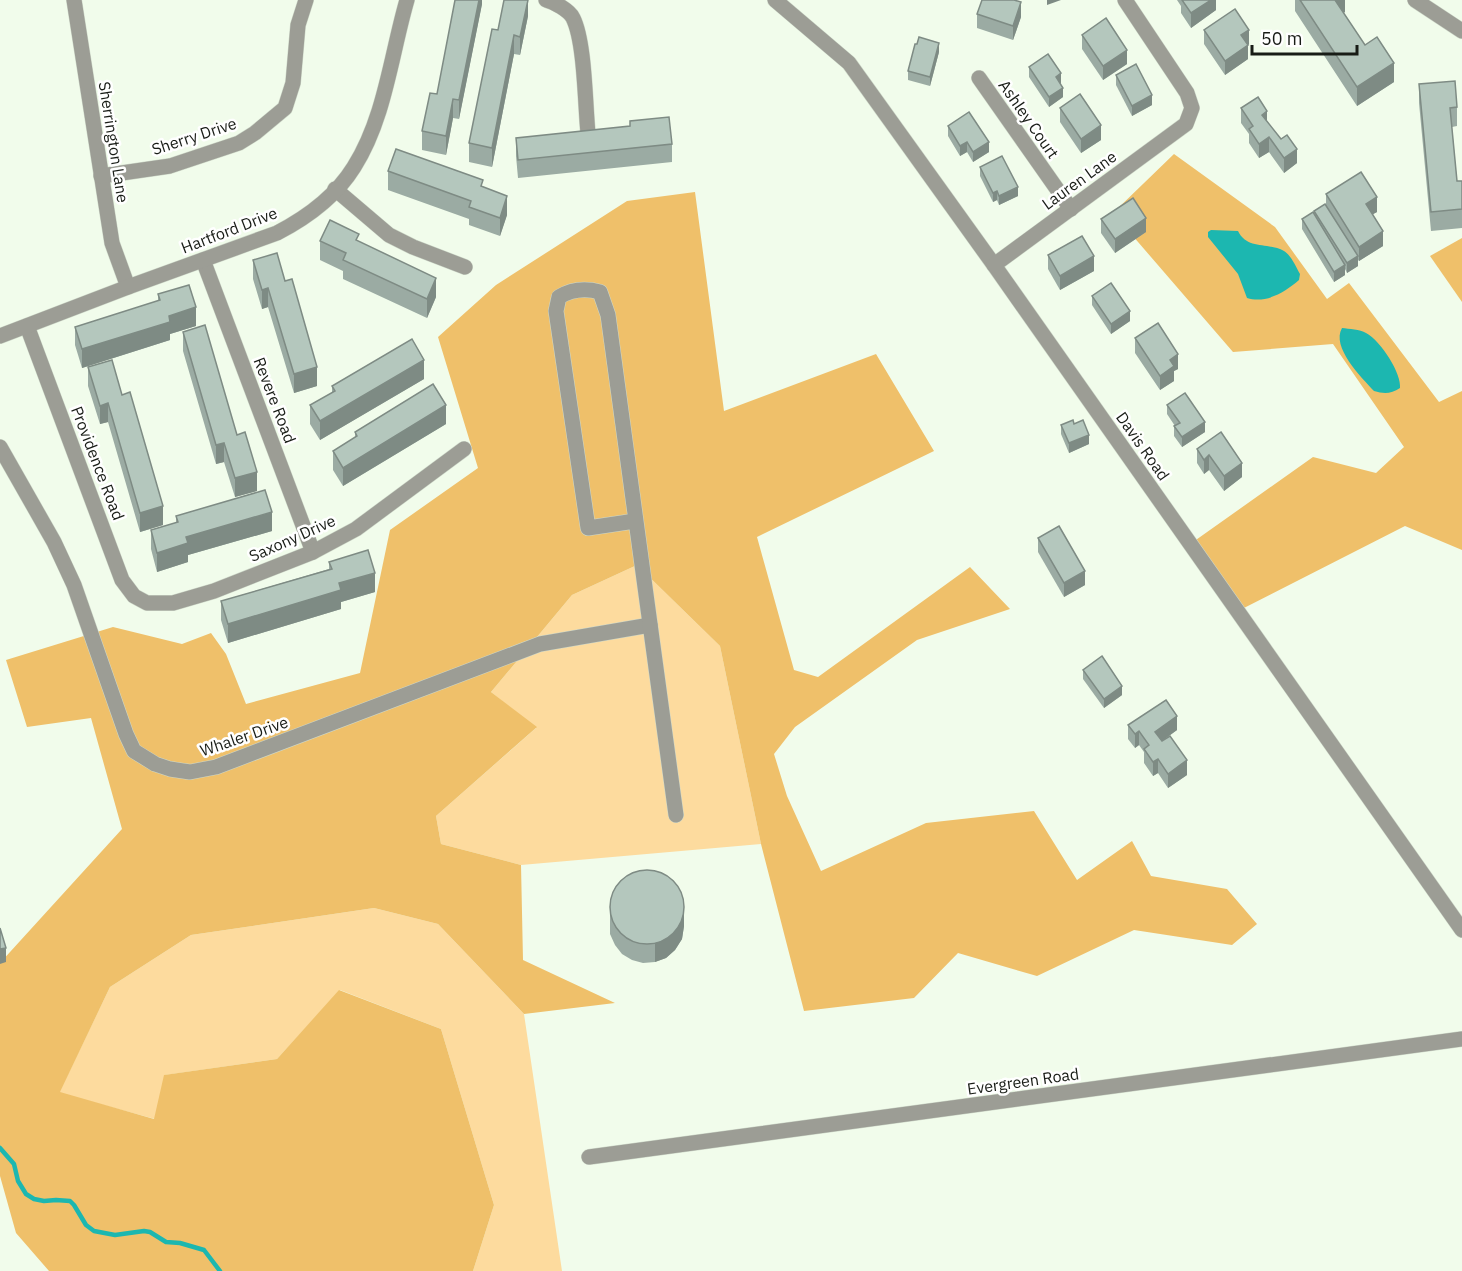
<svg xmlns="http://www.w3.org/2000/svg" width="1462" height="1271" font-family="'IBM Plex Sans',sans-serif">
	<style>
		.green { fill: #fddb9e }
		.forest { fill: #efc06a }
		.water { fill: #1cb7b0 }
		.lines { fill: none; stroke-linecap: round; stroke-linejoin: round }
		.stream { stroke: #1cb7b0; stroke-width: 4.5 }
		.minor-casing { stroke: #ced8c9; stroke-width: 16 }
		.minor { stroke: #9c9d95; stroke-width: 15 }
		.wall { fill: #9baba3 }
		.shaded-wall { fill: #7e8b84 }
		.building { fill: #b4c7bd; stroke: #7e8b84; stroke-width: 1.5 }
		.labels { text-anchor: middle; stroke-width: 5; stroke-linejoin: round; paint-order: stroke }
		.street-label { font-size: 16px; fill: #181c16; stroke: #fff }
	</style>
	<rect width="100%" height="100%" fill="#f1fceb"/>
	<g class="green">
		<polygon points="637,565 720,646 761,844 521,865 441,844 436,816 536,728 491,692 572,595"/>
		<polygon points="374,908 438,924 524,1014 562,1271 473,1271 494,1205 441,1029 340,990 277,1059 165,1075 155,1119 59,1093 110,987 191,935"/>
	</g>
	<g class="forest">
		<polygon points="1174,154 1275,227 1327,299 1349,283 1439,402 1462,391 1462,550 1405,526 1240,610 1193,542 1313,457 1376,473 1404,447 1333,344 1233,352 1113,213"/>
		<polygon points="695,192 724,411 876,354 934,451 757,537 794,670 818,677 970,567 1010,609 917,640 795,727 774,754 787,796 821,871 926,823 1034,811 1077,880 1132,841 1151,876 1227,889 1257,924 1232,945 1134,930 1037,976 958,953 914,998 804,1011 761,844 720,646 637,565 572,595 491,692 537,727 436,816 441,844 521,865 523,960 615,1003 524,1014 438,924 374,908 191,935 110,987 60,1092 154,1119 164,1075 277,1059 339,990 441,1029 494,1205 473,1271 49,1271 16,1233 0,1176 0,963 122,829 91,718 27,727 6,660 113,627 182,644 211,633 226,654 246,704 360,673 390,530 478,468 438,337 496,285 627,201"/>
		<polygon points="1462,238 1462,302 1430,256"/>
	</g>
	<g class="water">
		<path d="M1211,230L1238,231C1247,250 1268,242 1284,251C1291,255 1296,267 1300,274L1299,280C1285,292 1266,304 1247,298L1238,274L1208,237V232Z"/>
		<path d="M1342,328C1349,329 1360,329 1366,333C1381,341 1402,374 1400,388C1391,394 1384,394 1374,391C1361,377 1331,347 1342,328Z"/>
	</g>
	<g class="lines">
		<polyline class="stream" points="0,1148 14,1164 18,1181 26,1194 34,1199 44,1201 56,1200 70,1201 74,1205 86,1225 94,1231 115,1235 144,1231 150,1232 166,1242 180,1243 204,1250 220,1271"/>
		<defs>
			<g id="minor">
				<polyline points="74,0 112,243 128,287"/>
				<path d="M546,0C554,2 569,10 573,18C585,42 585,104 588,133"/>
				<polyline points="775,0 849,63 994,265 1462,930"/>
				<polyline points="1415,0 1462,31"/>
				<polyline points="979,78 1071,209"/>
				<polyline points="101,176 170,166 239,143 255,133 285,108 293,83 298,25 306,0"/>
				<polyline points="335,189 389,235 413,247 465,267"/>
				<polyline points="203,260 313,552"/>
				<polyline points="994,265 1186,124 1192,108 1187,93 1125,0"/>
				<polyline points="27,326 122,580 134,596 147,603 173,603 214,591 313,552 356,529 464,449"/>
				<path d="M0,336L128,287L277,233C306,218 336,196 354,167C385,118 391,55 407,0"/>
				<polyline points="0,447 54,542 74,585 126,734 134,751 155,764 170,769 190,772 216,767 540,644 650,625"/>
				<path d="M635,521L588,528L556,311L559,297C572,289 585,288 600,292L608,315L676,815"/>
				<polyline points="589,1157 1462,1039"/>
			</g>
		</defs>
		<use href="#minor" class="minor-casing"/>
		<use href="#minor" class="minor"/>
	</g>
	<g class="wall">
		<polygon points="482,0 482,4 459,119 453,118 446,155 422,150 422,131 437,94"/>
		<polygon points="528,0 528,16 520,55 514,54 492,167 469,162 469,143 498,30"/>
		<polygon points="1177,0 1216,0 1216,10 1191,28 1181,13 1181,6"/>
		<polygon points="1295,0 1345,0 1345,12 1343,13 1365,45 1394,82 1357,106 1295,11"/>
		<polygon points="977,14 1021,17 1013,40 977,28"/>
		<polygon points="1204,30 1249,44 1248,45 1248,59 1225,75 1204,44"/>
		<polygon points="1082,35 1127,64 1103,80 1082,49"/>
		<polygon points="939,52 930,86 908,80 908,71"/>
		<polygon points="1029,67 1061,83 1060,84 1063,97 1049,107 1029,77"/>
		<polygon points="1116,75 1152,105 1132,116 1116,85"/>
		<polygon points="1419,84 1457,107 1457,126 1452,127 1457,181 1462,181 1462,228 1431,231 1419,103"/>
		<polygon points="1060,108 1101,140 1081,153 1060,122"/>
		<polygon points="1241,108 1267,121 1297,163 1284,173 1269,152 1259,158 1249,143 1249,134 1241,123"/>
		<polygon points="948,126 989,152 973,162 967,152 960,156 948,136"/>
		<polygon points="516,138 672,144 672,162 518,178 516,156"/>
		<polygon points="980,167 1018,196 999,205 997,200 993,202 980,176"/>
		<polygon points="388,171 483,187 507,215 500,236 469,225 469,219 388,190"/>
		<polygon points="1326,194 1377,212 1373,214 1383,246 1359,261 1358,260 1358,266 1347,273 1345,269 1345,275 1334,282 1302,229 1302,219 1314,214 1314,211 1326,207"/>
		<polygon points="1101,219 1146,232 1115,253 1101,233"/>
		<polygon points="320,241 359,242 436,297 427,318 343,279 343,271 320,260"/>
		<polygon points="1048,255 1094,271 1060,290 1048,269"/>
		<polygon points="253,260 285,281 317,386 294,393 268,307 262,309 253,279"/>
		<polygon points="158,294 196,326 170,334 170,340 82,368 75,345 75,327 158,301"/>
		<polygon points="1092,296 1130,321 1111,334 1092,305"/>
		<polygon points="183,332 257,491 235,497 224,462 216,464 183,351"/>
		<polygon points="1135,338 1178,369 1174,371 1174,381 1160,390 1135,353"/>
		<polygon points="88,367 122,395 163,525 140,532 108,422 100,424 88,386"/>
		<polygon points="424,379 320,440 310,424 310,405 332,393 332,386"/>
		<polygon points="1167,405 1205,432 1182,447 1174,436 1174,426 1175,426 1167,414"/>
		<polygon points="446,424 343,486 333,470 333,451 355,438 355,432"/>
		<polygon points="1074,424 1089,444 1069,453 1061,434 1061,425"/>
		<polygon points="1221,432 1242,477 1224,491 1209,470 1204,474 1197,463 1197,449"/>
		<polygon points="176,516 272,531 188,555 188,562 157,572 151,549 151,530 176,523"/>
		<polygon points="1038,538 1085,585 1064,597 1038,552"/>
		<polygon points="329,562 375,592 341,602 341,609 228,643 221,620 221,601 329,569"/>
		<polygon points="1083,670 1122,695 1104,708 1083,679"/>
		<polygon points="1128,725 1177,730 1162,741 1187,775 1168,788 1158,773 1153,776 1144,763 1144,752 1139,745 1135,748 1128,739"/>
		<polygon points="610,903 684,926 682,939 675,950 666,958 655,962 643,963 632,960 622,954 615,945 610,934"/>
	</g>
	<g class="shaded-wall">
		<polygon points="479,0 482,0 482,4 459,119 459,100"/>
		<polygon points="528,0 528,16 520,55 520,37"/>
		<polygon points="1047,0 1061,0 1047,5"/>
		<polygon points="1211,0 1216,0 1216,10 1191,28 1191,13"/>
		<polygon points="1335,0 1345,0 1345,12 1335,18"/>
		<polygon points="1021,2 1021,17 1013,40 1013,26"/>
		<polygon points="1249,30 1249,44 1248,45 1248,59 1225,75 1225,61 1241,35"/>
		<polygon points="514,35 514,54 492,167 492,148"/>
		<polygon points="939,43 939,52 930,86 930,77"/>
		<polygon points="1127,50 1127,64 1103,80 1103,66"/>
		<polygon points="1394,63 1394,82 1357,106 1357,87"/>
		<polygon points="1061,73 1061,83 1056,87 1056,77"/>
		<polygon points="1063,88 1063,97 1049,107 1049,97"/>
		<polygon points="1152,95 1152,105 1132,116 1132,106"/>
		<polygon points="453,99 453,118 446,155 446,136"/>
		<polygon points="1267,111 1267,125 1262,115"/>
		<polygon points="1101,125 1101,140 1081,153 1081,139"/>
		<polygon points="1269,137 1269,152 1259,158 1259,144"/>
		<polygon points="967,142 967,152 960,156 960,146"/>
		<polygon points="989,142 989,152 973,162 973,152"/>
		<polygon points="1297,149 1297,163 1284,173 1284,158"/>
		<polygon points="1018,187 1018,196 999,205 999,196"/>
		<polygon points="997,191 997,200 993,202 993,193"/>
		<polygon points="507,196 507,215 500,236 500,218"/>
		<polygon points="1377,197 1377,212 1366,218 1366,204"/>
		<polygon points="1146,218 1146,232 1115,253 1115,239"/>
		<polygon points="1383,231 1383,246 1359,261 1359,247"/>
		<polygon points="1094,256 1094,271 1060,290 1060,276"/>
		<polygon points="1358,256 1358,266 1347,273 1347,263"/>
		<polygon points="1345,265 1345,275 1334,282 1334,272"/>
		<polygon points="436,278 436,297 427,318 427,299"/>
		<polygon points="268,288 268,307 262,309 262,290"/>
		<polygon points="196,307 196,326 170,334 170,340 82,368 82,349 169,316"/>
		<polygon points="1130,311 1130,321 1111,334 1111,324"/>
		<polygon points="1178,354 1178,369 1174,371 1174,381 1160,390 1160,376 1170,360"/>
		<polygon points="424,360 424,379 320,440 320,421"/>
		<polygon points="317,367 317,386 294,393 294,374"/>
		<polygon points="108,403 108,422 100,424 100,406"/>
		<polygon points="446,405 446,424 343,486 343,468"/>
		<polygon points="1205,422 1205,432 1182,447 1182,437"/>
		<polygon points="1089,435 1089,444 1069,453 1069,443"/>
		<polygon points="224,443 224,462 216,464 216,445"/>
		<polygon points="1209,455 1209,470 1204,474 1204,460"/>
		<polygon points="1242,463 1242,477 1224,491 1224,476"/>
		<polygon points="257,472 257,491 235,497 235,478"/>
		<polygon points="163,506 163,525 140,532 140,513"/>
		<polygon points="272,512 272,531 188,555 188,562 157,572 157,553 186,537"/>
		<polygon points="1085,571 1085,585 1064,597 1064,583"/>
		<polygon points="375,573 375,592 341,602 341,609 228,643 228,624 339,583"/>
		<polygon points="1122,686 1122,695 1104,708 1104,699"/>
		<polygon points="1177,716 1177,730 1155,746 1155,732"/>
		<polygon points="1139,731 1139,745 1135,748 1135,734"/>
		<polygon points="1158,759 1158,773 1153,776 1153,762"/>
		<polygon points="1187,760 1187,775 1168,788 1168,774"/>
		<polygon points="684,908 684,926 682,939 675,950 666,958 655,962 655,943"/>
		<polygon points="6,948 6,962 0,964 0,949"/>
	</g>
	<g class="building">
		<polygon points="455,0 479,0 459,100 453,99 446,136 422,131 430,93 437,94"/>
		<polygon points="504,0 528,0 520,37 514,35 492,148 469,143 492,29 498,30"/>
		<polygon points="982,0 1014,0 1021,2 1013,26 977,14"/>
		<polygon points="1182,0 1211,0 1191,13"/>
		<polygon points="1300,0 1335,0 1365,45 1377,37 1394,63 1357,87"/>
		<polygon points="1235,9 1249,30 1241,35 1248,45 1225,61 1204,30"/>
		<polygon points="1106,18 1127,50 1103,66 1082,35"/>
		<polygon points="919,37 939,43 930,77 908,71 915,44 917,44"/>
		<polygon points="1048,54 1061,73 1056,77 1063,88 1049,97 1029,67"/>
		<polygon points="1136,64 1152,95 1132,106 1116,75"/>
		<polygon points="1455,81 1457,107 1450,108 1457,181 1462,181 1462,209 1431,212 1419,84"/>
		<polygon points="1080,94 1101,125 1081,139 1060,108"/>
		<polygon points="1258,97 1267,111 1262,115 1281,139 1287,135 1297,149 1284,158 1269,137 1259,144 1249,129 1253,126 1241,108"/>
		<polygon points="969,112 989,142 973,152 967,142 960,146 948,126"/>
		<polygon points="669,117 672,144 518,160 516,138 630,126 630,121"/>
		<polygon points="396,149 483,180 481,186 507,196 500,218 469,207 471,201 388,171"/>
		<polygon points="1002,156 1018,187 999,196 997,191 993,193 980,167"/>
		<polygon points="1361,172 1377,197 1366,204 1383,231 1359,247 1326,194"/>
		<polygon points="1133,198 1146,218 1115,239 1101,219"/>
		<polygon points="1325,204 1358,256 1347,263 1314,211"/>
		<polygon points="1313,212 1345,265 1334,272 1302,219"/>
		<polygon points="330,220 359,234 356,240 436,278 427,299 343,260 346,253 320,241"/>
		<polygon points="1082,236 1094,256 1060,276 1048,255"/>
		<polygon points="277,253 285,281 292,279 317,367 294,374 268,288 262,290 253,260"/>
		<polygon points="1111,283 1130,311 1111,324 1092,296"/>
		<polygon points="189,285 196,307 169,316 170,322 82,349 75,327 160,300 158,294"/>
		<polygon points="1158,323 1178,354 1170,360 1174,366 1160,376 1135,338"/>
		<polygon points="205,325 237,435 245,432 257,472 235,478 224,443 216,445 183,332"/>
		<polygon points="412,339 424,360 320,421 310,405 335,391 332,386"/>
		<polygon points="112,360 122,395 130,392 163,506 140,513 108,403 100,406 88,367"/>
		<polygon points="433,384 446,405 343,468 333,451 357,436 355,432"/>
		<polygon points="1185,393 1205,422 1182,437 1174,426 1180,423 1167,405"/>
		<polygon points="1073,420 1074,424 1083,420 1089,435 1069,443 1061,425"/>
		<polygon points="1221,432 1242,463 1224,476 1209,455 1204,460 1197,449"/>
		<polygon points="265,490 272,512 186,537 188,543 157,553 151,530 178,522 176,516"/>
		<polygon points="1059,526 1085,571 1064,583 1038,538"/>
		<polygon points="368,550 375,573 339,583 341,590 228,624 221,601 332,569 329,562"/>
		<polygon points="1102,656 1122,686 1104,699 1083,670"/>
		<polygon points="1166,700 1177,716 1155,732 1162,741 1170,736 1187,760 1168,774 1158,759 1153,762 1144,749 1149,745 1139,731 1135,734 1128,725"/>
		<circle cx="647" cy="907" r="37"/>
		<polygon points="0,928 6,948 0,949"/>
	</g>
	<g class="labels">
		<g class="street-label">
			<text transform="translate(1029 119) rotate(55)" y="6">Ashley Court</text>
			<text transform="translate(194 136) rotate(-18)" y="6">Sherry Drive</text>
			<text transform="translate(114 142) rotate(81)" y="6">Sherrington Lane</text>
			<text transform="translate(1079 180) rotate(-36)" y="6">Lauren Lane</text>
			<text transform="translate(229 230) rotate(-21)" y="6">Hartford Drive</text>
			<text transform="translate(275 400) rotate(69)" y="6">Revere Road</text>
			<text transform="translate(1143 446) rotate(55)" y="6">Davis Road</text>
			<text transform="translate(98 463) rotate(69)" y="6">Providence Road</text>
			<text transform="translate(292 538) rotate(-24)" y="6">Saxony Drive</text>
			<text transform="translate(244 736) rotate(-19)" y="6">Whaler Drive</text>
			<text transform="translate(1023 1081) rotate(-8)" y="6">Evergreen Road</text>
		</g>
	</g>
	<path d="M1252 45v9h105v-9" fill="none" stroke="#181c16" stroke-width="3"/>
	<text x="1261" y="45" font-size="18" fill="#181c16" stroke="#ffffff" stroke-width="4.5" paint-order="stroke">50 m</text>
</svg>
